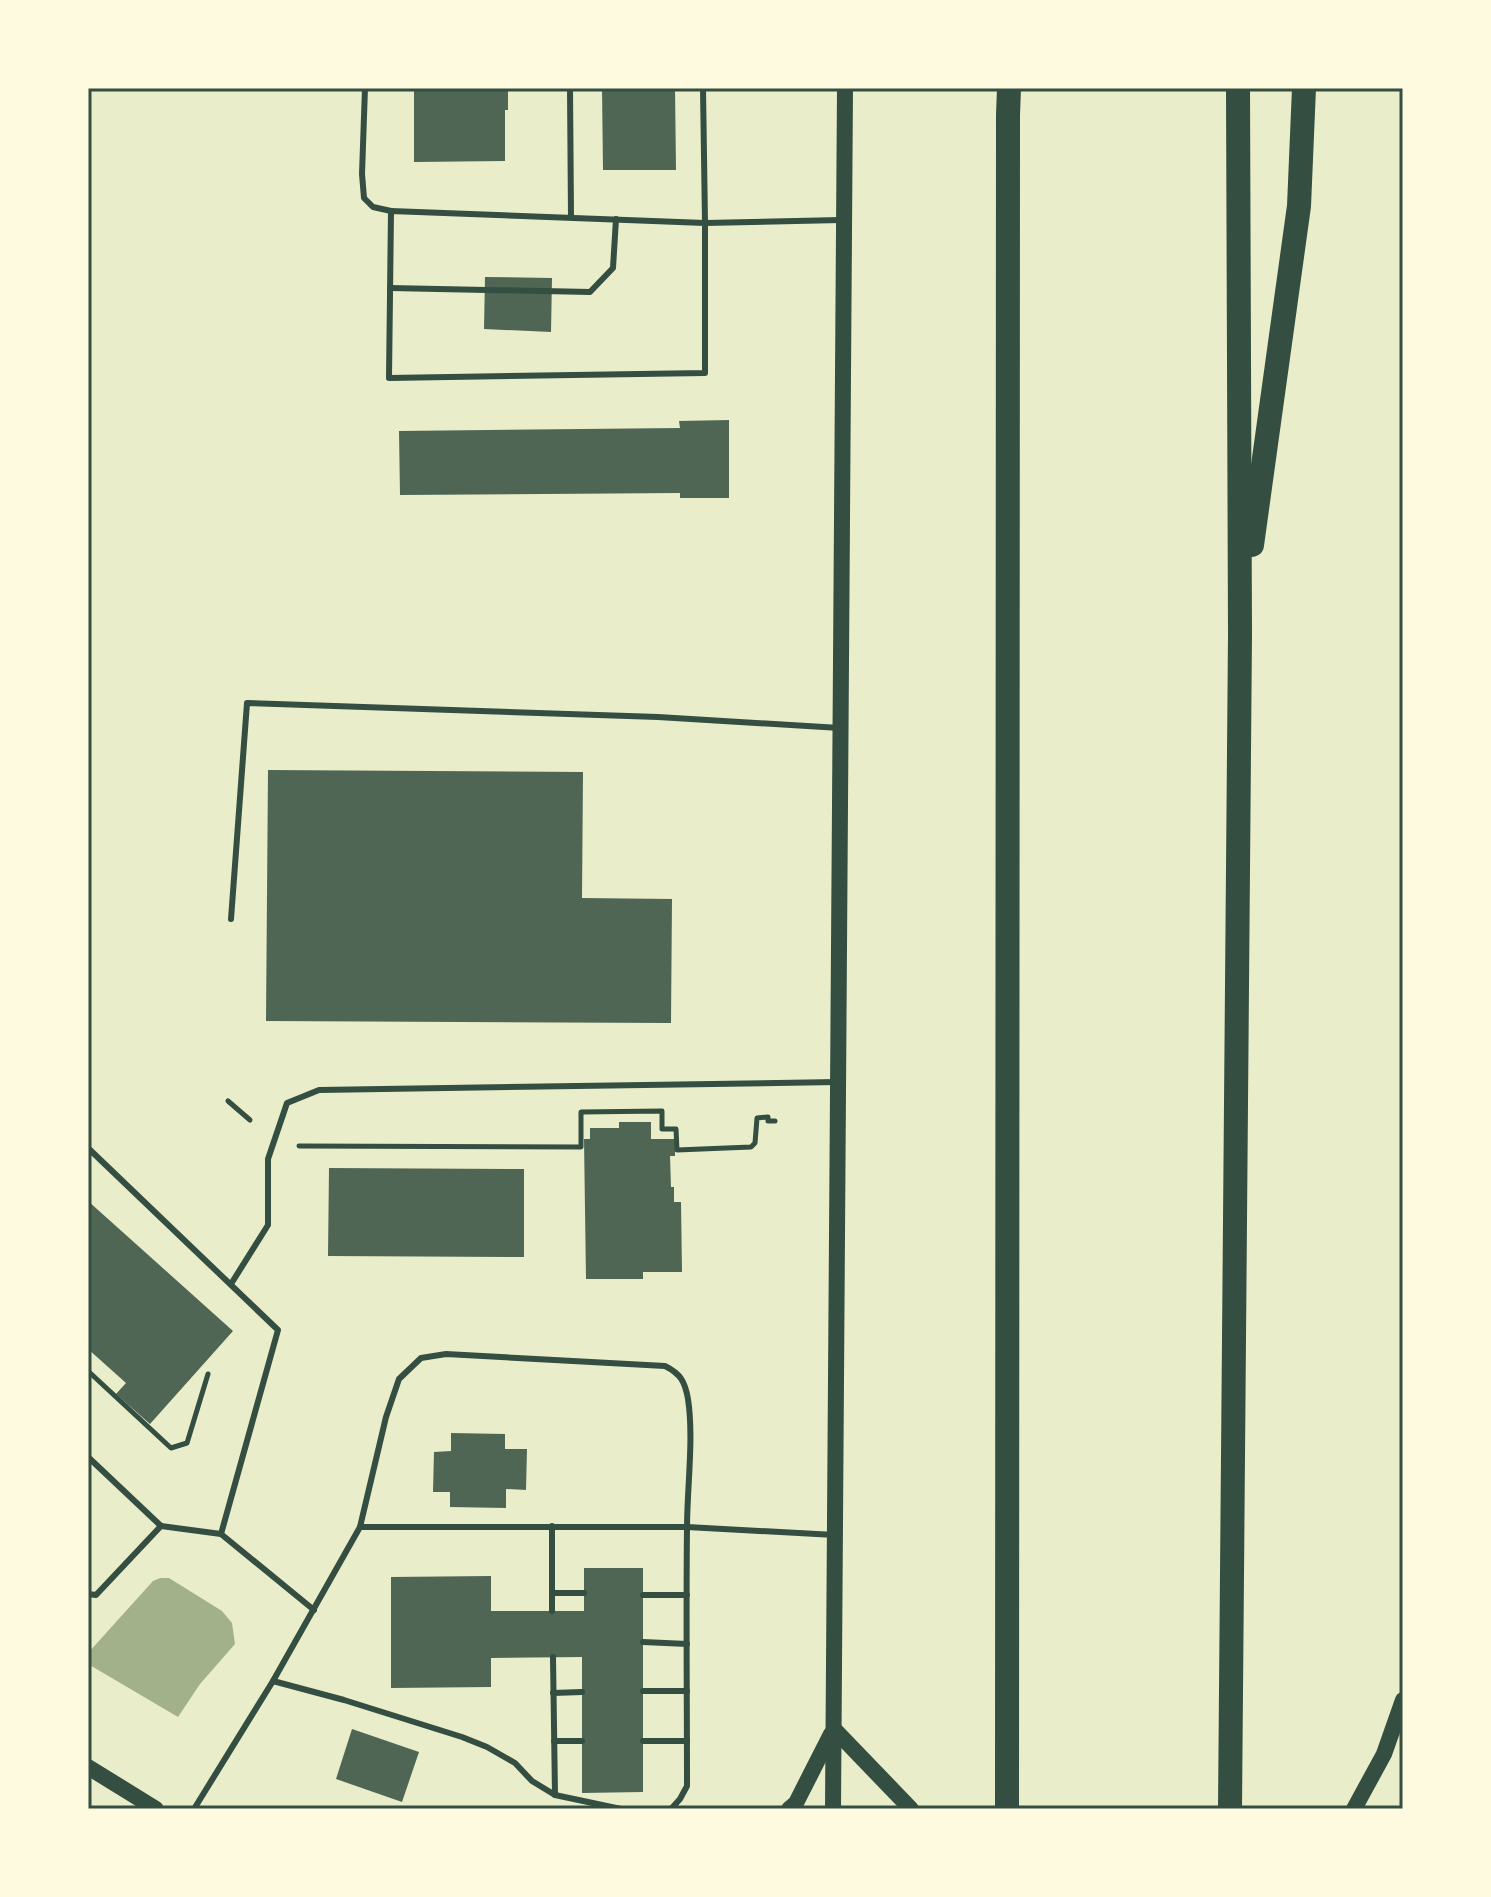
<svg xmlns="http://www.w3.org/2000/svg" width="1491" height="1897" font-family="Arial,sans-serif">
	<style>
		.water { fill: #a3b18a }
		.building { fill: #4f6655 }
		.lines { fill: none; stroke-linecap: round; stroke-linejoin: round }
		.path { stroke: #344e41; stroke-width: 5 }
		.service { stroke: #344e41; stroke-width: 6 }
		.secondary { stroke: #344e41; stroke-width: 16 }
		.motorway { stroke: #344e41; stroke-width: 24 }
		.neatline { fill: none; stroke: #344e41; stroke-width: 3 }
	</style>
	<rect width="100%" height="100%" fill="#e9edc9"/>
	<polygon class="water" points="160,1578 169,1578 222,1611 232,1623 235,1644 200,1684 178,1717 88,1664 88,1653 153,1581"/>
	<g class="building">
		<polygon points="414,88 508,88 508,110 505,110 505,161 414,162"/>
		<polygon points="602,88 675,88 676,170 603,170"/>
		<polygon points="485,277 552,278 551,332 484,329"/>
		<polygon points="729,420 729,498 680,498 680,493 400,495 399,431 680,428 679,421"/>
		<polygon points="268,770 583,772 582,898 672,899 671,1023 266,1021"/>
		<polygon points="619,1122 651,1122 651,1139 675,1139 675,1156 670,1156 671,1187 674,1187 674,1202 681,1202 682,1272 643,1272 643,1279 586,1279 584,1139 590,1139 590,1128 619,1128"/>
		<polygon points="329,1168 524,1169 524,1257 328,1256"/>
		<polygon points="88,1201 233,1331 150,1424 116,1394 126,1383 88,1349"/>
		<polygon points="451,1433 505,1434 505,1449 527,1449 526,1490 506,1489 506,1508 450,1507 450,1492 433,1492 434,1452 451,1451"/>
		<polygon points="584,1568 643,1568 643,1792 582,1793 582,1657 491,1658 491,1687 391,1688 391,1577 491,1576 491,1611 584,1611"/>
		<polygon points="352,1729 419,1752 402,1802 336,1779"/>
	</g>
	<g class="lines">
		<g class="path">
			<polyline points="228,1101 250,1120"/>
			<polyline points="299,1146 581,1147 581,1112 662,1111 662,1129 676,1129 677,1150 751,1147 755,1143 757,1118 768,1117 768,1121 775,1121"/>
			<polyline points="88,1371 171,1448 187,1443 208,1374"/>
		</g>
		<g class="service">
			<polyline points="365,88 362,174 364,198 373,207 391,211"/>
			<polyline points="570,88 571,217"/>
			<polyline points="703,88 705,223 391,211 389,378 705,373 705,223 841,220"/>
			<polyline points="390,288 590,292 613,268 616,219"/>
			<polyline points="231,919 247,703 658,717 840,728"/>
			<polyline points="88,1148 278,1330 221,1534 161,1526 88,1457"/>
			<polyline points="231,1284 268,1225 268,1159 287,1103 319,1090 837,1082"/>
			<polyline points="552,1526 552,1611"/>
			<path d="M360,1527L386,1417L399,1379L421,1358L446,1354L665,1366C681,1374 685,1382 688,1399C694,1438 687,1488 687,1528C686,1614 687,1700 687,1786L680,1799L671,1809"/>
			<polyline points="221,1534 314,1610"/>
			<polyline points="552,1593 584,1593"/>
			<polyline points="88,1594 96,1595 161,1526"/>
			<polyline points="643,1595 687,1595"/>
			<polyline points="643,1642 687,1644"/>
			<polyline points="553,1657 555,1795"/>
			<polyline points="273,1681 344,1700 462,1737 487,1747 515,1763 532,1781 555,1795 621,1809"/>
			<polyline points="643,1691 687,1691"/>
			<polyline points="553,1693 582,1692"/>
			<polyline points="554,1741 582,1741"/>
			<polyline points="643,1741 687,1741"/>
			<polyline points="194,1809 273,1681 360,1527 687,1527 835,1535"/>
		</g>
		<g class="secondary">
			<polyline points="834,1729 911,1809"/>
			<polyline points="88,1767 156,1809"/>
			<polyline points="789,1809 796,1803 831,1734"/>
			<polyline points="833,1809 845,88"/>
			<polyline points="1354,1809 1384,1754 1403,1700"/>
		</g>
		<g class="motorway">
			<polyline points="1252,545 1299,206 1304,88"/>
			<polyline points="1007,1809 1008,115 1009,88"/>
			<polyline points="1230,1809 1240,634 1238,88"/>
		</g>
	</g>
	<rect width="1491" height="1897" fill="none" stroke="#fefae0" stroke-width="180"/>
	<rect x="90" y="90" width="1311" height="1717" class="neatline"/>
</svg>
